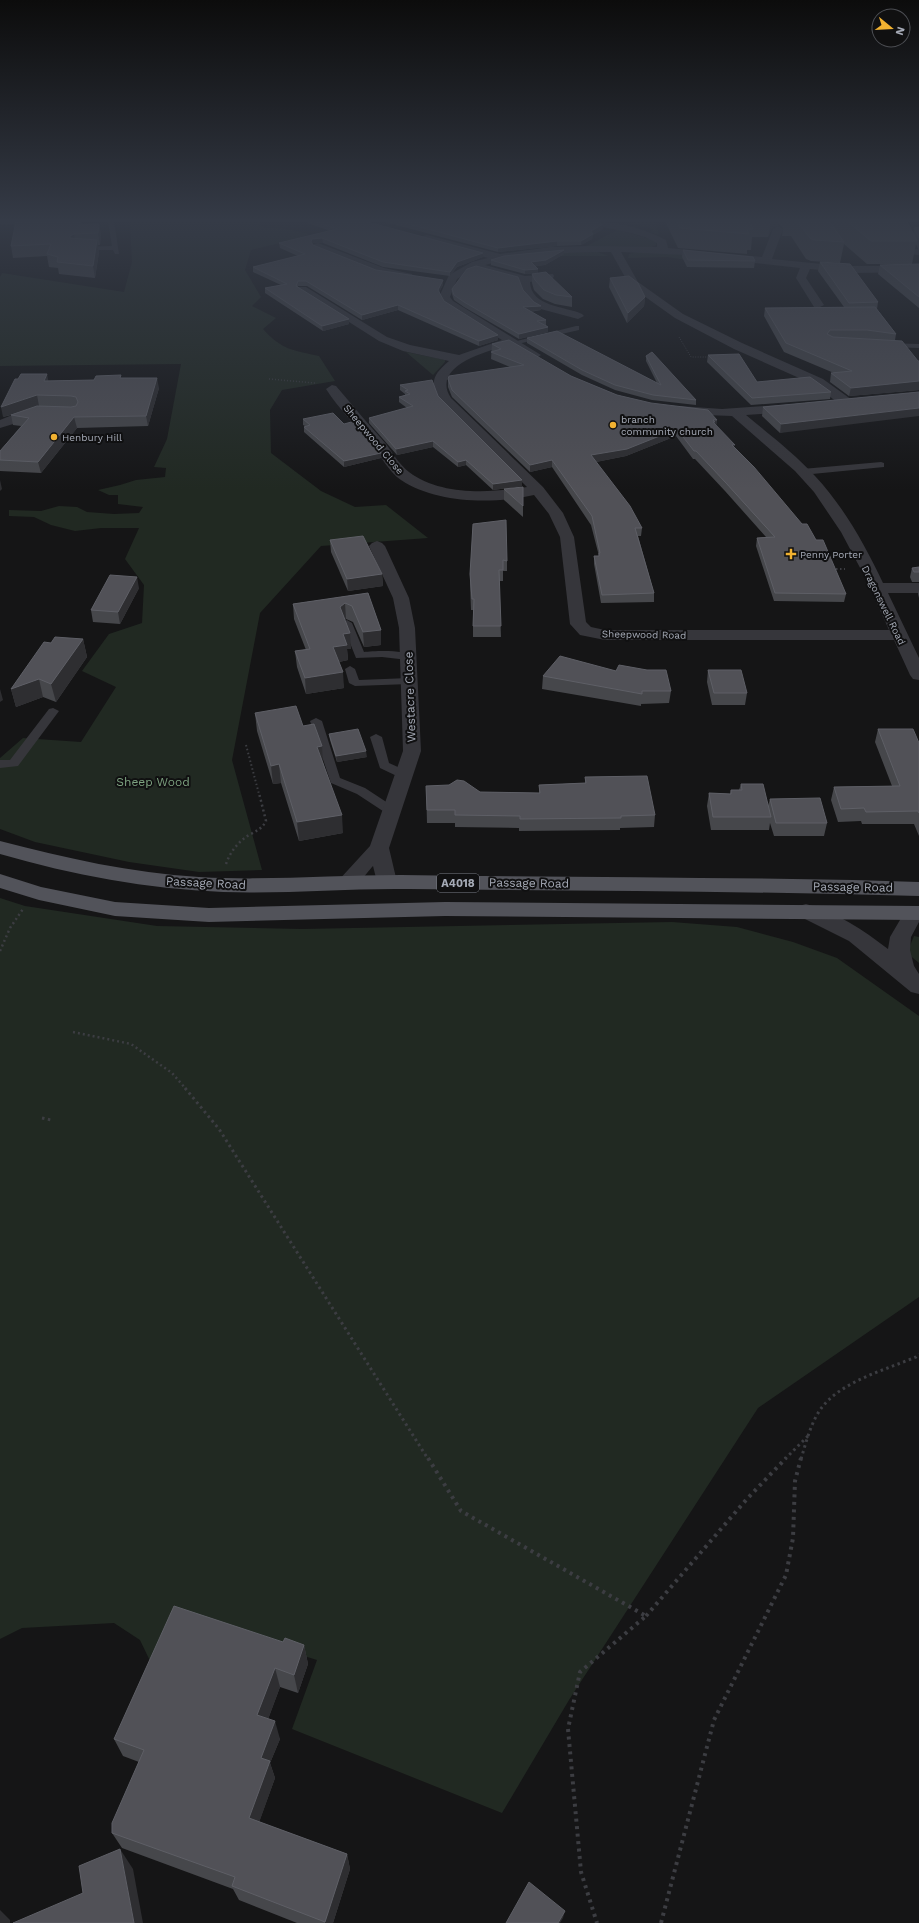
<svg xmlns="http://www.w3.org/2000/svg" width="919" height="1923" font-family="'Work Sans',sans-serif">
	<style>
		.green { fill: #212922 }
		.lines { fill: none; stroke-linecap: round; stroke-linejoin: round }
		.path-far5 { stroke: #3c3d42; stroke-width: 1; stroke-dasharray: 1 1.5; stroke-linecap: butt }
		.path-far4 { stroke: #3c3d42; stroke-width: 1.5; stroke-dasharray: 1 2; stroke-linecap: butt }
		.path-far3 { stroke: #3c3d42; stroke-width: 2; stroke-dasharray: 1.5 2.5; stroke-linecap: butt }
		.path-far2 { stroke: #3c3d42; stroke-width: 2.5; stroke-dasharray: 2 3; stroke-linecap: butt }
		.path-far1 { stroke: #3c3d42; stroke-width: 3; stroke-dasharray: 2.5 3.5; stroke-linecap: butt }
		.path { stroke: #3c3d42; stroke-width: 4; stroke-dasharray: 3 4.5; stroke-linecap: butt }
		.service { fill: #36363b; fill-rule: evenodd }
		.minor { fill: #36363b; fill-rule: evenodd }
		.primary { fill: #52535a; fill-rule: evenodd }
		.wall { fill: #46474b; fill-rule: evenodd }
		.shaded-wall { fill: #2e2e31 }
		.building { fill: #515157; stroke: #5e5f66 }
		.poi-dot { fill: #f2b231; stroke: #101011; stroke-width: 1.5 }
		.labels { text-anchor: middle; stroke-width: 4; stroke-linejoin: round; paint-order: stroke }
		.far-poi-label { font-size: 10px; fill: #a6abb7; stroke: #101011; text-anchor: start }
		.far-street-label { font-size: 10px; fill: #a6abb7; stroke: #101011 }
		.shield { fill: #101011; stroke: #797c85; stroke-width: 1 }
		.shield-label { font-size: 11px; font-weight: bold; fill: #a6abb7 }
		.street-label { font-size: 12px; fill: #a6abb7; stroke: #101011 }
		.park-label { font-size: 12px; fill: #7da280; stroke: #101011 }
	</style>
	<rect width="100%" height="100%" fill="#151516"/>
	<g class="green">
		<path d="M126,221H263L259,227L286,229L309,234L301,238L251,250L245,270L261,297L252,306L276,318L263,329C282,350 292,350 319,356L335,381L282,390L270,410L271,453L321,491L355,507L386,505L428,538L321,546L260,613L232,760L262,870L199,872L129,862L35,842L0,829V758L23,738L81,742L116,687L82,671L109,634L142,623L144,585L125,559L139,528H101L75,531L51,525L34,517L9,516V510L41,511L59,506L77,507L87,512L114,514L139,513L143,507L118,504V495H109L98,490L120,485L136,480L165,477L166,468L154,467L167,439L181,364L0,366V277L2,273L124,292L132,262L130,223Z"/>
		<polygon points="635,221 655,221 659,235 650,232 654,229 634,224 626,226"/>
		<polygon points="617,230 651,239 656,242 656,245 652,247 585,247"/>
		<polygon points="597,252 609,256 559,256 555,253"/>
		<polygon points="637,252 694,255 700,262 667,257 628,258 629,254"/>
		<polygon points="406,352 441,359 445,360 445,362 433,375"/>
		<polygon points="0,898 25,906 157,926 302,929 672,922 737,927 793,942 837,958 919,1016 919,1297 758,1408 569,1700 502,1813 292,1729 317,1660 172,1615 151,1663 140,1640 114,1623 22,1628 0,1639"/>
		<polygon points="914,936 919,937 919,963 907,953"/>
	</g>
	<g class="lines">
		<polyline class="path-far5" points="679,337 691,357 711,357"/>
		<polyline class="path-far4" points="269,379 315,383"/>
		<g class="path-far3">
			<polyline points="832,569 845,569"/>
			<polyline points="246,745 259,794"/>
		</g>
		<g class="path-far2">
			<path d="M226,864C230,852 238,842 249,835C256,831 262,829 266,821L259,793"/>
			<polyline points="0,951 10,928 23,909"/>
			<polyline points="73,1032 131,1044 172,1073 186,1089"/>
		</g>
		<g class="path-far1">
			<polyline points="185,1088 219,1129 428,1459"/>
			<polyline points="42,1118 51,1120"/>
			<polyline points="785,1459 808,1436"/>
			<path d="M801,1459C806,1443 810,1425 820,1410C839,1382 885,1370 916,1357L919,1354"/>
		</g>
		<g class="path">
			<polyline points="428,1458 461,1511 646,1616 580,1672 568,1729 581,1872 597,1923"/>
			<polyline points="646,1616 746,1500 786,1458"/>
			<polyline points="661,1923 714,1720 786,1575 793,1538 795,1481 801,1458"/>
		</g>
		<g class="service">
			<polygon points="0,221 51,221 48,223 1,225"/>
			<polygon points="108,221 114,221 119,254 115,254 113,250 78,250 77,249 80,247 112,246"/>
			<polygon points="576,326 579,326 579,330 513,345 509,343"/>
			<polygon points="884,343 919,344 919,348 887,347 884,347"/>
			<polygon points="881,462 884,463 884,467 802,475 798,472 802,469"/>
			<path d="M347,620L352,623L364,652C374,651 407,649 413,657L408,660L382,657L356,658L342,623Z"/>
			<polygon points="350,666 355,669 359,680 409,678 415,681 409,684 355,686 349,683 345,669"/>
			<polygon points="53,708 59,711 18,766 0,768 0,760 10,760 49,709"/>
			<polygon points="316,718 322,721 340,778 365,788 397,809 399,812 397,815 389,815 357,794 331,783 310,721"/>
			<polygon points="376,734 382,737 389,763 409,772 411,775 409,778 401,778 380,768 370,737"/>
		</g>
		<g class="minor">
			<path d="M582,221C611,221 640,226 666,240L668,248L762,257L773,229L778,226L783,229L772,259L842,266H919V272L853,273L810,269L806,278L824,305L818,308L814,307L796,278L800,268L686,255L621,252L638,282L683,314L742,343L823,379L852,400L853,403L852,406H842L815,385L734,349L675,318L630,286L611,252C568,252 526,254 485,265L525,276L553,274L554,276L553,278L530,282C531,307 565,306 582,314L584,316L578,319L537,308L521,289L519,281L475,269L457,279L450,297L453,301L541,355L535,359L510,345C487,351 430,366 451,398L543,487L563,513L574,537L586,622L591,627L605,630H889L866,579L841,532L814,492L795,471L732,416L679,414L674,413L673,410L674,407L679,406L722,409L793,404L798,405L799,408L798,411L793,412L746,415C770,435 794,453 815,476C844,507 865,545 883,583H919V593H888L919,658V680L913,679L910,675L894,640H605L580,635L570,624L560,537L549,514L534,495C494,504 437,504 401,480C389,472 381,456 372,445C357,427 339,409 326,389L332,385L336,386C353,406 369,425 386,444C393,454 400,465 409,472C441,496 490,493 527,487L439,400C429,381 434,374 449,361L403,351L379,341L297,289L298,287H306L387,337L410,345L459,355L502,340L445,305L439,297L449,275L472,262L488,258L423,240L422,238L423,236L427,235L500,254L550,247L591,246L657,247V243L645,237L631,233L584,223Z"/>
			<polygon points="318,243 384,268 412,274 413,276 408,279 377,273 314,248 313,246 314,244"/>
			<polygon points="919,249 919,255 908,254 907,252 908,250"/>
			<polygon points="41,407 46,408 47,411 46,414 0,428 0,420 22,411"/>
			<path d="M377,541L382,543L385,546L409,598L415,628L421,751L389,848L397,882L394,887L387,889L380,887L377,882L373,866C363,877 356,891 340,887L337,882L370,846L403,751L399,628L393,598L369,546L372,543Z"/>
			<path d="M806,904C837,912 863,930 888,949L890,937L907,908L914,906L919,907V922L911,937L910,950L914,966L919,974V994L911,992L849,941L799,916L795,911L799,906Z"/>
		</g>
		<g class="primary">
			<path d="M0,841C66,858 131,873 199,877C266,881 334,875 401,875C552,877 703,877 853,880L919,882V896C749,891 579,891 409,889C347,888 285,894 223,892C147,889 73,875 0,854Z"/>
			<polygon points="0,874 41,887 115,902 209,908 445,902 919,906 919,920 445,916 209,922 115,916 39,900 0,888"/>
		</g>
	</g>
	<g class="wall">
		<polygon points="82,221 82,224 99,224 101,235 100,245 98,245 99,252 95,278 59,274 58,268 49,267 47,256 13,258 11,246"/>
		<polygon points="307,221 364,221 483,253 483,257 457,267 450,276 383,267 323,243 313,243 312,244 313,245 376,270 443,285 439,292 444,301 498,340 479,346 398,310 362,320 307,286 298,286 298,287 349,319 349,324 323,331 265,293 265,288 281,285 253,272 253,267 298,256 280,248 279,243 330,231 308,223"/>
		<polygon points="381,221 589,221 603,224 603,229 593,235 592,239 581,245 557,246 498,252"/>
		<polygon points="665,221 829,221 832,225 832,221 907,221 913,234 914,228 919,227 919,251 916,244 912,264 919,264 919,308 878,274 880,265 906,264 867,264 844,244 840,263 811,261 806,259 791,236 782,236 783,228 779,225 772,228 768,237 752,237 751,250 747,250 747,254 678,248"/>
		<polygon points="683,250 755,261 754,268 687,267 682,257"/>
		<polygon points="564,254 545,265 535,266 538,273 572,297 572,307 555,304 543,299 534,290 532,283 532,274 525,274 491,265 491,260"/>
		<polygon points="820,262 878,302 877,309 896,334 895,340 918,361 919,361 919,390 849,396 830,382 831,373 834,373 784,352 764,316 765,308 844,307 818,271"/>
		<polygon points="610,278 645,297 644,306 627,323 609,287"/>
		<polygon points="452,289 523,290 534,302 541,306 541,310 530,312 546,320 546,325 548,327 548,332 519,339 464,307 454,300 452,294"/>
		<polygon points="527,338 657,383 646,361 646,356 696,400 696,405 652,400 615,390 582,375 527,343"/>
		<polygon points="492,344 617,395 717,420 716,425 735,448 846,594 844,602 774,601 756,546 757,538 766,537 725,491 695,459 693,459 676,436 626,456 596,462 642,528 641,536 638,536 654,593 654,602 601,603 594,564 594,556 599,556 591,525 552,467 530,472 452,397 448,387 448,379 510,367 491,359"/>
		<polygon points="708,355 757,382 831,392 830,399 751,405 707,362"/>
		<path d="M122,378L159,388L148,426L77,428L41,473L0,471V451L21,426L13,425L11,415L3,417L48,381L94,380ZM38,406H39L73,407H71Z"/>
		<polygon points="400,385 438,396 522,480 522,486 493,490 466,465 458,467 433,447 397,455 369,423 369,418 407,408 399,402 399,397 405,395 405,394 400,390"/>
		<polygon points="919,392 780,433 762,416 763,407"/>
		<polygon points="303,419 344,424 381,453 381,458 344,467 304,432 304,427 305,426 303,425"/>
		<polygon points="504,489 523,506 523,517 504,500"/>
		<polygon points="473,524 507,561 507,571 503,571 503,581 499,581 501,637 473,637 473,610 471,610 470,584"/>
		<polygon points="330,540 382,574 383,586 348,591 331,552"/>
		<polygon points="919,567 919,582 912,582 910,577 912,568"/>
		<polygon points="139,588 120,624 93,622 91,610"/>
		<polygon points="919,589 919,598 918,594"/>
		<polygon points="368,593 381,630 381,645 364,647 353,622 346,619 345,620 351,649 347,649 348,660 339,662 344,688 306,694 297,667 295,651 306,650 294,619 293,604"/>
		<polygon points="83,639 87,657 56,702 43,697 16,707 11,689 51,643"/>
		<polygon points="708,670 747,693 745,705 712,705 707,682"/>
		<polygon points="543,676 671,691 669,703 641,704 641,706 542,689"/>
		<polygon points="255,713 303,726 323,762 343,833 299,841 281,783 273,784 257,731"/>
		<polygon points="878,729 919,743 919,836 914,824 862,824 861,821 838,822 831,800 834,787 892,786 875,742"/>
		<polygon points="329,734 367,757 337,762 330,740"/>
		<polygon points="585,777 655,815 654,827 620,828 620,830 519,831 519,828 455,827 455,823 427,823 426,786 480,792 539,793 539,785 585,783"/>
		<polygon points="741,784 768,806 770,799 827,823 824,836 774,836 770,823 769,830 711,830 707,806 709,793 730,794 731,790 739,790"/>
		<polygon points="283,1642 304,1645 308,1664 298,1693 280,1687 268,1719 280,1739 270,1763 275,1778 259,1822 347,1854 350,1869 333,1923 297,1923 239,1900 233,1889 122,1848 112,1833 139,1762 123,1756 114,1739"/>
	</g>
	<g class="shaded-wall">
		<polygon points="80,221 82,221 83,226 79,225"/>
		<polygon points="771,221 779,221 779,225 772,228 768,237"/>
		<polygon points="99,224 101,235 100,245 98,233"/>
		<polygon points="603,224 603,229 593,235 592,239 581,245 581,241 591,231"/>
		<polygon points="74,234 76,246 70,238 70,236"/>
		<polygon points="322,238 323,243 313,243 312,247 311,242 312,239"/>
		<polygon points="97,240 99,252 95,278 93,266"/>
		<polygon points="557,241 557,246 498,252 498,248"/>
		<polygon points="564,250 564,254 545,265 531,267 531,262"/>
		<polygon points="483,253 483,257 457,267 450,276 450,272 457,262"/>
		<polygon points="538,269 538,274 525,274 525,270"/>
		<polygon points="443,280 443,285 438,295 438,290"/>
		<polygon points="645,297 644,306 627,323 628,313"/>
		<polygon points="398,305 398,310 362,320 362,315"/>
		<polygon points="541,306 541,310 523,312 523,307"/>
		<polygon points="349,319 349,324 323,331 322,326"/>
		<polygon points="548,327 548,332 519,339 519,334"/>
		<polygon points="498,335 498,340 479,346 479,341"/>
		<polygon points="47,374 49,384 44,381"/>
		<polygon points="157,378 159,388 148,426 146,416"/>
		<polygon points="919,381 919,390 849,396 851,388"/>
		<polygon points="37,395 39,406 3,417 1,407"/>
		<polygon points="919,408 919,416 780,433 781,424"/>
		<polygon points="74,417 77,428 41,473 38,462"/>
		<polygon points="713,420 717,420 716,427 714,428"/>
		<polygon points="677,429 676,436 626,456 591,463 591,455"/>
		<polygon points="433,441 433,447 397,455 396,449"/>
		<polygon points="381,453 381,458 344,467 344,461"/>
		<polygon points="466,460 466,465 458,467 458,462"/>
		<polygon points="552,460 552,467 530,472 530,465"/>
		<polygon points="0,480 2,489 0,491"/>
		<polygon points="522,480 522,486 493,490 493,484"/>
		<polygon points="382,574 383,586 348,591 347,579"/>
		<polygon points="137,577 139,588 120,624 118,612"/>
		<polygon points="345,603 346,619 341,623 340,607"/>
		<polygon points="381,630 381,645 364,647 363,632"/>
		<polygon points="350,633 351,649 347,649 348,660 334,663 333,647 343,634"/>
		<polygon points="83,639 87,657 56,702 51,684"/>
		<polygon points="343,672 344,688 306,694 305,678"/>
		<polygon points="39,679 43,697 16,707 11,689"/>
		<polygon points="0,689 3,700 0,702"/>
		<polygon points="322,746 323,764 317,747"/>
		<polygon points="366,751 367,757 337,762 336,756"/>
		<polygon points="279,764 281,783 273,784 271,766"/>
		<polygon points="342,815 343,833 299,841 297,822"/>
		<polygon points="304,1645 308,1664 298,1693 294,1675"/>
		<polygon points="275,1668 280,1687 263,1733 257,1715"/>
		<polygon points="275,1721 280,1739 270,1763 275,1778 255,1834 249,1818 261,1758"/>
		<polygon points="120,1849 133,1869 143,1923 134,1923"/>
		<polygon points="347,1854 350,1869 333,1923 325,1923 325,1922"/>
		<polygon points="0,1910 10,1920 10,1923 0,1923"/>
		<polygon points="565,1911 563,1918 560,1923 558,1923"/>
	</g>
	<g class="building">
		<polygon points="16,221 80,221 79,225 99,224 98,233 74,234 70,236 70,238 97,240 93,266 57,262 58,257 47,254 51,244 11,246"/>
		<polygon points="314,221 364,221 483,253 457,262 450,272 383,262 322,238 312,239 311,242 313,245 376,270 443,280 438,290 444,301 498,335 479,341 398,305 362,315 306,281 298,281 296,286 349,319 322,326 265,288 287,284 253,267 305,254 279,243 337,229"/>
		<polygon points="398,221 589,221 603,224 591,231 593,234 581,241 557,241 498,248"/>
		<polygon points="677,221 749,221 753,229 747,229 749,234 680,228"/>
		<polygon points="797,221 829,221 844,242 814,240 810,238"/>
		<polygon points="847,221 907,221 917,241 871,241"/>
		<polygon points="919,227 919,238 914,228"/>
		<polygon points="564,250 546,260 531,262 538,269 525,270 491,260 504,256"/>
		<polygon points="683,250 753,257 755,261 688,260"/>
		<polygon points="820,262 850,264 878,302 849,303"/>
		<polygon points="919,264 919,297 880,265"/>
		<polygon points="476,266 518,277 523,290 534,302 541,306 523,307 546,320 537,321 548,327 519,334 464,302 454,295 452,289 467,269"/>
		<polygon points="546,272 572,297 556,295 544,290 535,280 532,274"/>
		<polygon points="629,276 638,283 645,297 628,313 610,278"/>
		<polygon points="875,307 896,334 867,330 830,330 827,334 833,337 902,341 918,361 919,361 919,381 851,388 831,373 852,371 786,343 765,308"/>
		<polygon points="557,331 661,385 646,356 652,352 696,400 653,395 615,385 582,370 527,338"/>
		<polygon points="509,340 571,376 617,395 651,403 708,410 717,420 713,420 715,422 713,422 735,445 732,445 754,467 802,524 807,524 816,540 823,540 846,594 775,593 757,538 775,537 726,483 696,451 694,451 677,429 627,449 591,455 630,506 642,528 635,528 654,593 602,595 594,556 599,556 599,553 600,553 592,516 552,460 530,465 452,390 448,379 449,376 524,365 491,352 501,349 492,344"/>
		<polygon points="739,354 757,382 810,377 831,392 752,398 708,355"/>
		<polygon points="21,374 47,374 44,381 94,380 96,376 121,375 120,378 157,378 146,416 74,417 38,462 0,460 0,451 29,418 11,415 37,406 71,407 76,406 78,402 76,397 71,396 37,395 1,407 15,379 18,379"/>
		<polygon points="432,380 438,396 522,480 493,484 466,460 458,462 433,441 396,449 369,418 413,406 399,397 410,394 405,391 408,390 400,385"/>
		<polygon points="919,392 919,408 781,424 763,407"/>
		<polygon points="333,413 344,424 355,421 381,453 344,461 304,427 310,425 303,419"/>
		<polygon points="523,487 523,506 504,489"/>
		<polygon points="506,520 507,561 503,560 503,570 499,570 501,626 473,626 474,599 472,599 470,574 473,524"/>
		<polygon points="363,536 382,574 347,579 330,540"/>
		<polygon points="919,567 919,572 914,572 912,568"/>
		<polygon points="110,575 137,577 118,612 91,610"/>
		<polygon points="368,593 381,630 363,632 352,606 345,603 340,607 350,633 343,634 347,645 333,647 343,672 305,678 295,651 310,649 293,604"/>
		<polygon points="55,637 83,639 51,684 39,679 11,689 44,642 51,643"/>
		<polygon points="560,656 616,671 619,665 647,670 666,670 671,691 642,691 642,694 543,676"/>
		<polygon points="708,670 741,670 747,693 714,693"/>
		<polygon points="296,706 303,726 314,724 322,746 317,747 342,815 297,822 279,764 271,766 255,713"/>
		<polygon points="358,729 366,751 336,756 329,734"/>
		<polygon points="878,729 913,729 919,743 919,813 918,811 866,812 864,808 841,809 834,787 900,786"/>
		<polygon points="647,776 655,815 621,816 621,818 520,819 520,816 455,815 455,810 427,810 426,786 449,785 457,780 464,781 480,792 540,793 539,785 586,783 585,777"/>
		<polygon points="741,784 763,784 771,817 713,817 709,793 731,794 731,790 742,790"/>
		<polygon points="820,798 827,823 776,823 770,799"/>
		<polygon points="174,1606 283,1642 285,1638 304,1645 294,1675 275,1668 257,1715 275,1721 261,1758 270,1761 249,1818 347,1854 325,1922 232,1886 235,1877 112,1833 112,1823 144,1750 114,1739"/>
		<polygon points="120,1849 134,1923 13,1923 83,1893 79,1866"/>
		<polygon points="529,1882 565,1911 558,1923 506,1923"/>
	</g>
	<linearGradient id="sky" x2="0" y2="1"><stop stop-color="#0c0c0c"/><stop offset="0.45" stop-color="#353b47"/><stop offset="1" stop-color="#353b47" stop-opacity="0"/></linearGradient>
	<rect width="919" height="490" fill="url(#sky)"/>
	<g class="poi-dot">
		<circle cx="613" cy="425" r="4"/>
		<circle cx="54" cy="437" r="4"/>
		<path d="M789 548h4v4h4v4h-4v4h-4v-4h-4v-4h4z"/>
	</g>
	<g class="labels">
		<g class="far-poi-label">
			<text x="621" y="423">branch<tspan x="621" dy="12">community church</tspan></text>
			<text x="62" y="441">Henbury Hill</text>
			<text x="800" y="558">Penny Porter</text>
		</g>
		<g class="far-street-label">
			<text transform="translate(374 439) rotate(50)" y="4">Sheepwood Close</text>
			<text transform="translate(884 605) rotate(64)" y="4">Dragonswell Road</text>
			<text transform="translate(644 634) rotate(1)" y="4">Sheepwood Road</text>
		</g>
		<rect class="shield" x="437" y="874" width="42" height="18" rx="3"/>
		<g class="shield-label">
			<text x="458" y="887">A4018</text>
		</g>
		<g class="street-label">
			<text transform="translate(410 697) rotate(-92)" y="4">Westacre Close</text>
			<text transform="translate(206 883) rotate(3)" y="4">Passage Road</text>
			<text transform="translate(529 883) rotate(1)" y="4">Passage Road</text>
			<text transform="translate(853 887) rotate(1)" y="4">Passage Road</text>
		</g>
		<g class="park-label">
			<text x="153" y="786">Sheep Wood</text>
		</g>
	</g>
	<g transform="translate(891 28) rotate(108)"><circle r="19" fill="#101011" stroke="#4c4e53"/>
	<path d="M0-3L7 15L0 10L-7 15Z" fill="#f2b231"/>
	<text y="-6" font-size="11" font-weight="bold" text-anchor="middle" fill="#a6abb7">N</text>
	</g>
</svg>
